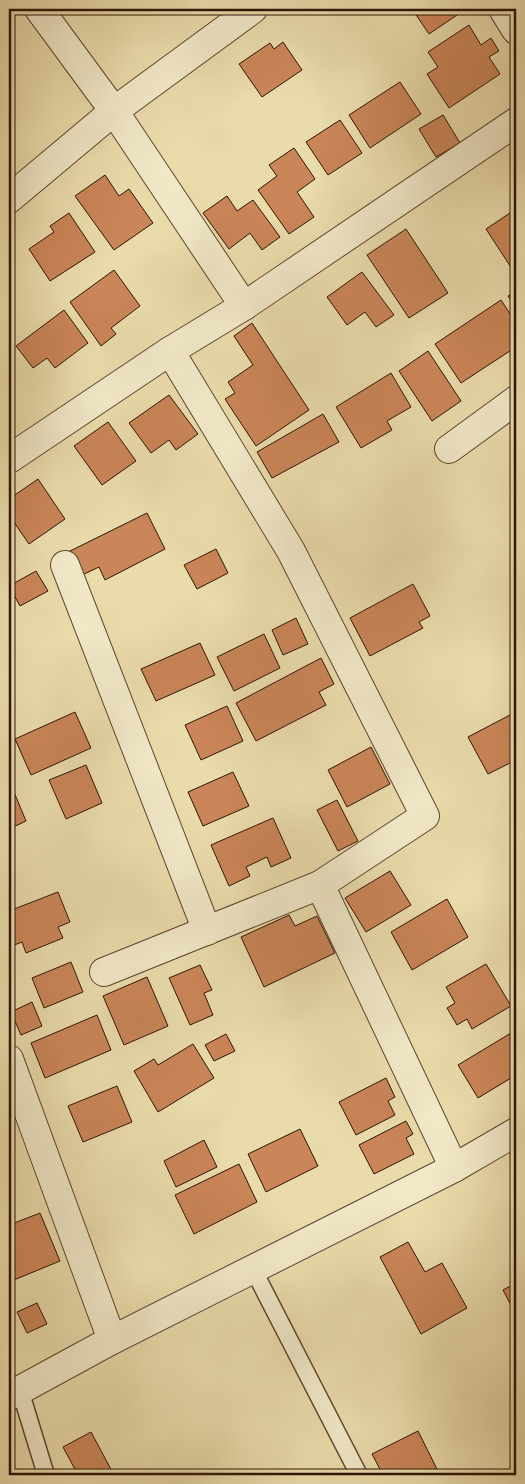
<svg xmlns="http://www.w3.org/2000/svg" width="525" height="1484" font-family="'Libre Caslon Text',serif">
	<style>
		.building { fill: #ca8558; stroke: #2c1505 }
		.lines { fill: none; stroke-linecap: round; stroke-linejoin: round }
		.service-casing { stroke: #5c462e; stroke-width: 19 }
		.minor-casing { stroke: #5c462e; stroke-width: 30 }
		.tertiary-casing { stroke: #5c462e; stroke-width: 30 }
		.service { stroke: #f1e8c8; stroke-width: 16 }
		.minor { stroke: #f1e8c8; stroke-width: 28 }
		.tertiary { stroke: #f1e8c8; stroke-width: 28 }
	</style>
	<rect width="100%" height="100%" fill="#eadbab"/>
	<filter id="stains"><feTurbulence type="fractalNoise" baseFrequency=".004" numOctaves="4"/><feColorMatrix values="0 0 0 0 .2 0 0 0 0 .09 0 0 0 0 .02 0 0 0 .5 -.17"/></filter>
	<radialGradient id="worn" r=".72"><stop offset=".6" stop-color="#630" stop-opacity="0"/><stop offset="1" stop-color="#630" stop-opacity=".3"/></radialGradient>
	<g class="building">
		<polygon points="412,9 466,9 429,34"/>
		<polygon points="469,25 481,45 491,38 499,51 489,57 500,74 449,108 427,74 438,67 428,52"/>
		<polygon points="283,42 302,70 262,97 239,64 270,43 274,49"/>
		<polygon points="400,82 421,114 370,148 349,115"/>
		<polygon points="443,115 460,143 436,157 419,129"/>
		<polygon points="340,120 362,153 328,175 306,142"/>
		<polygon points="294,148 315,179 297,192 314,217 289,234 258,190 277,176 269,165"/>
		<polygon points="105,175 119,196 129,189 153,223 114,250 75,196"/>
		<polygon points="227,196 237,211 253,200 280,237 262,250 250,233 229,249 203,213"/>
		<polygon points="516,209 516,275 486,229"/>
		<polygon points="69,213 95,252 50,281 29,249 54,232 50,226"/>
		<polygon points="406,229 448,293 409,318 367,255"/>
		<polygon points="114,270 140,306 111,328 116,334 101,346 70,302"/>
		<polygon points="362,272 394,315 376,327 365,312 347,325 327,297"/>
		<polygon points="516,291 516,308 508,296"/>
		<polygon points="501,300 516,323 516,347 461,383 435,344"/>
		<polygon points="64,310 88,343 55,368 47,358 33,368 16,346"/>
		<polygon points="252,323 309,410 256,446 225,399 235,393 228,382 253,365 234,336"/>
		<polygon points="428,351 461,401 432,421 399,371"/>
		<polygon points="391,373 411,407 387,421 392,430 361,448 336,407"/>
		<polygon points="169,395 198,434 176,450 169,440 151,453 129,423"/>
		<polygon points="323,414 339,442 272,478 257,452"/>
		<polygon points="108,422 136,461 102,485 74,446"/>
		<polygon points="38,479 65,519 29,544 9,515 9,499"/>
		<polygon points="147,513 165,549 105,580 99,567 80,576 68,552"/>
		<polygon points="216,549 228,573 197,589 184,565"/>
		<polygon points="36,571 48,591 20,606 9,586"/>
		<polygon points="413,584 430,616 419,622 423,628 370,656 350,618"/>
		<polygon points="296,618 308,644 283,655 272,630"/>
		<polygon points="264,634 280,668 234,691 217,657"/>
		<polygon points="200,643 215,675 156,701 141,669"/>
		<polygon points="321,658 334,684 319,692 326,705 256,741 236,703"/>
		<polygon points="227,706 243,741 201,760 185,725"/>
		<polygon points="75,712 91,748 31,775 15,739"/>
		<polygon points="510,715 516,726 516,760 488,774 468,737"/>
		<polygon points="371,747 390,784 347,807 328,770"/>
		<polygon points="86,765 102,803 66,819 49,780"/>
		<polygon points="233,772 249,806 203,826 188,792"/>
		<polygon points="9,780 26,821 9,829"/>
		<polygon points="337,800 358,841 338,851 317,810"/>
		<polygon points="273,818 291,858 271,867 267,857 246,867 250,876 229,886 211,845"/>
		<polygon points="390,871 411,905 366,932 345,898"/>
		<polygon points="58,892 70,922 58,927 63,938 26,953 22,942 9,947 9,911"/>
		<polygon points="447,899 468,937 412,970 391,932"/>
		<polygon points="289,915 295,926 317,916 335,953 264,987 241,937"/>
		<polygon points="71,962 83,992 44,1008 32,978"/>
		<polygon points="486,964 511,1006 472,1029 467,1019 457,1025 447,1008 455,1003 446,987"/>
		<polygon points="200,965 212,990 204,993 213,1015 190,1025 169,978"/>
		<polygon points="147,977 168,1026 124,1045 103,996"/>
		<polygon points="32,1002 42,1026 21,1035 11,1012"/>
		<polygon points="97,1015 111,1050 45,1078 31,1043"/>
		<polygon points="516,1030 516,1075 478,1098 458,1065"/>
		<polygon points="226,1034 235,1051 214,1061 205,1045"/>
		<polygon points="193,1044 214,1078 158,1112 134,1071 154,1059 158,1065"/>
		<polygon points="386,1078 395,1097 388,1101 395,1115 356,1135 339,1102"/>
		<polygon points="117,1086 132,1122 83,1142 68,1106"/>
		<polygon points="406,1121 413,1134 406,1138 414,1154 374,1174 359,1145"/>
		<polygon points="300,1129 318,1166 266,1192 248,1154"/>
		<polygon points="204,1140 217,1167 176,1187 164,1161"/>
		<polygon points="239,1164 257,1202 194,1234 175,1195"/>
		<polygon points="40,1213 60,1261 9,1282 9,1225"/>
		<polygon points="408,1242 425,1272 442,1263 467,1308 421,1334 380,1257"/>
		<polygon points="516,1283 516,1315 503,1290"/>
		<polygon points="37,1303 47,1324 27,1333 17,1312"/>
		<polygon points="418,1431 440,1475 383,1475 372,1454"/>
		<polygon points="91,1432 114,1475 78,1475 63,1447"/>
	</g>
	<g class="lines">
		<defs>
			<g id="service">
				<polyline points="253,1269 359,1475"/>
				<polyline points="20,1390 46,1475"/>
			</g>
			<g id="minor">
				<polyline points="39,9 114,111 244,306"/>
				<polyline points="503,9 516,30"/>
				<polyline points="9,199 114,111 253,9"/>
				<polyline points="170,351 291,551 425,816 320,885 454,1168"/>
				<polyline points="449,449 516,400"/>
				<polyline points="9,459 170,351 244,306 516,122"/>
				<polyline points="65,565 207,931"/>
				<polyline points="104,972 320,885"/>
				<polyline points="9,1059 112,1340"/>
			</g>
			<polyline id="tertiary" points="9,1396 112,1340 454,1168 516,1132"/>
		</defs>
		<use href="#service" class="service-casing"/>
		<use href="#minor" class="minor-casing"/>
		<use href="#tertiary" class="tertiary-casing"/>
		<use href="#service" class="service"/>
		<use href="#minor" class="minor"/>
		<use href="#tertiary" class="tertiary"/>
	</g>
	<rect width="525" height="1484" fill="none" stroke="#eadbab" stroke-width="30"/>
	<rect x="10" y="10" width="505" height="1464" fill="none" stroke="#2c1505" stroke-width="2.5"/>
	<rect x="15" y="15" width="495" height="1454" fill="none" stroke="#2c1505"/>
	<rect width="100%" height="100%" filter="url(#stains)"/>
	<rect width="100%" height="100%" fill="url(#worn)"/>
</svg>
